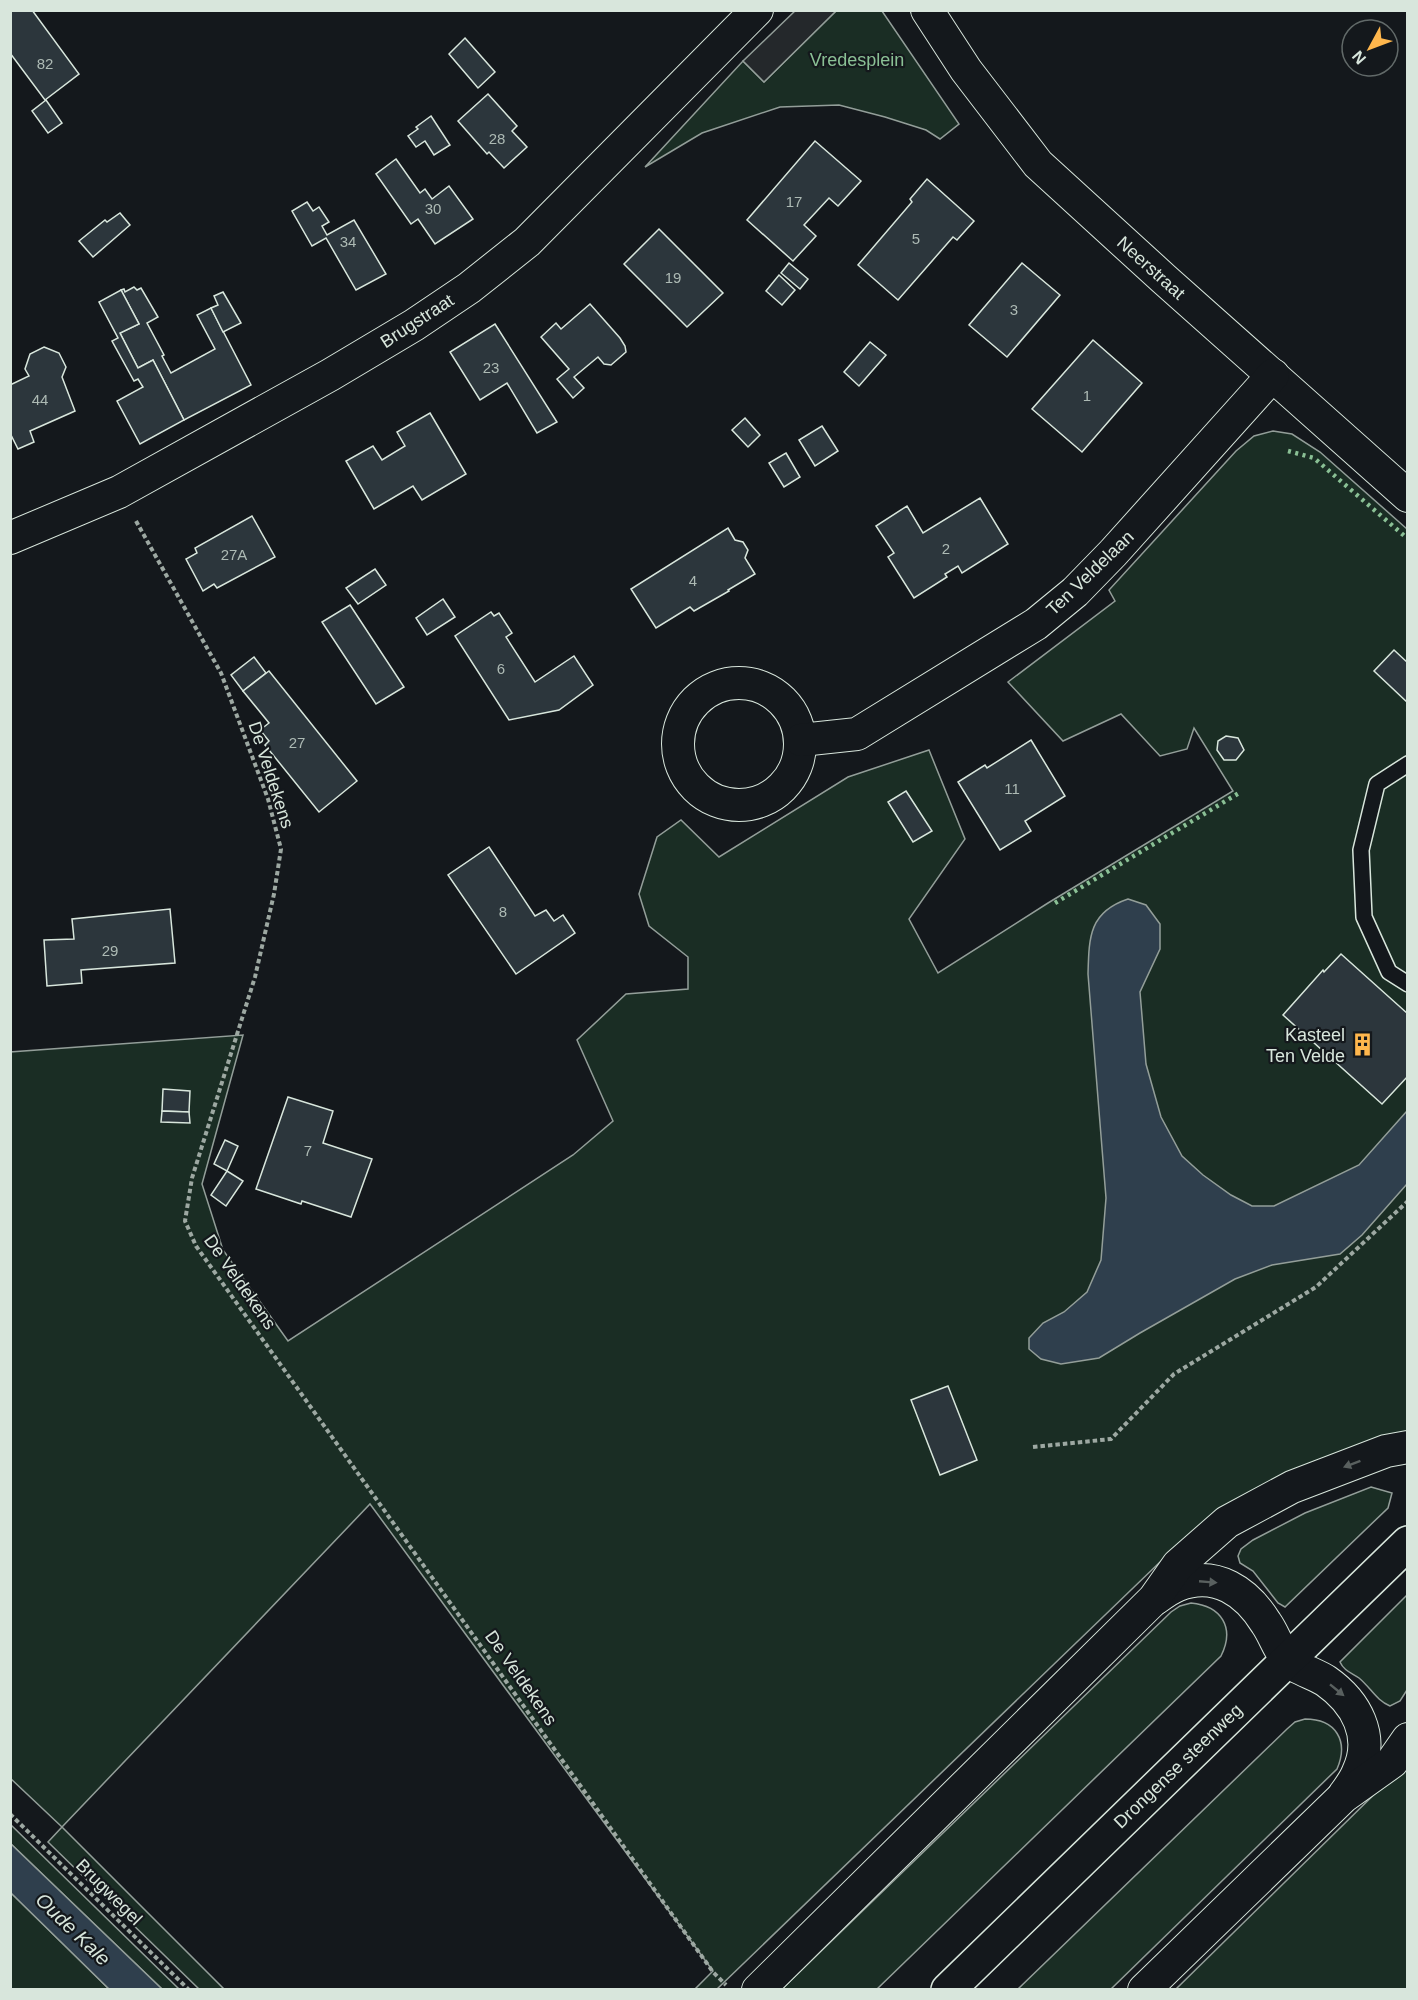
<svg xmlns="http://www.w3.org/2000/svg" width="1418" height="2000" font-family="Helvetica,sans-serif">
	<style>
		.green { fill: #1a2d24; stroke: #939e99; stroke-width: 1.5 }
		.parking { fill: #24282b; stroke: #939e99; stroke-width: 1.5 }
		.water { fill: #2f3f4d; stroke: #939e99; stroke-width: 1.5 }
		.building { fill: #2c363c; stroke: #d8e6dc; stroke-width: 1.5 }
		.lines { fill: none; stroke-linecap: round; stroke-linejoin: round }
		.service-casing { stroke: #d8e6dc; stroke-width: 18 }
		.minor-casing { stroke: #d8e6dc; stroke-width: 34 }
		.tertiary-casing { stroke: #d8e6dc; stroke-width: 36 }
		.path { stroke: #9da8a2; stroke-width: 4; stroke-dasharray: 4.5 3; stroke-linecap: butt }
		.service { stroke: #14181c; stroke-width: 15 }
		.minor { stroke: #14181c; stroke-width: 32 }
		.tertiary { stroke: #14181c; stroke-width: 33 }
		.hedge { stroke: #8ac095; stroke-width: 4.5; stroke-dasharray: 3 4.5; stroke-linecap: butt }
		.oneway { fill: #59605f }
		.labels { text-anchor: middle; stroke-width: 4.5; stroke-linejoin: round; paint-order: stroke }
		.number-label { font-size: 15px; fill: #adbab4 }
		.park-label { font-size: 18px; fill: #8ac095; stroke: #14181c }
		.street-label { font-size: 18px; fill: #d8e6dc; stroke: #14181c }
		.poi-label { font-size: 18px; fill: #d8e6dc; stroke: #14181c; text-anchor: end }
		.water-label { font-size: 20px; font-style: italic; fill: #d8e6dc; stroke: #14181c }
	</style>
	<rect width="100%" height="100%" fill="#14181c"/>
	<g class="green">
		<polygon points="836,11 882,11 959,124 940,139 926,130 885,117 839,105 780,107 702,133 645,167 743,61 764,82"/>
		<polygon points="1273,431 1292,434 1320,452 1407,529 1407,1431 1317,1465 1202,1525 1159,1563 717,1989 695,1989 713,1971 370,1504 62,1827 224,1989 199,1989 48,1842 62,1827 10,1778 10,1052 243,1035 202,1184 223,1250 288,1341 573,1155 613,1121 577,1040 626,994 688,989 688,957 649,926 639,894 657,837 681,820 719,857 848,777 929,750 965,839 909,919 938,973 1048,903 1233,791 1194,728 1187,749 1160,756 1121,714 1063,741 1008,682 1115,601 1109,590 1236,451 1254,436"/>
		<polygon points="1371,1487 1392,1493 1388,1508 1285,1607 1278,1603 1253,1571 1240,1563 1238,1556 1241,1549 1253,1540 1305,1513"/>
		<path d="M1407,1595V1690L1400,1701L1390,1706C1376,1700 1371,1688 1359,1678C1352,1673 1344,1671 1340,1662Z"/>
		<path d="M1191,1603C1222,1606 1235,1628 1221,1656L877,1989H782L1171,1612L1180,1606Z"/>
		<path d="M1305,1719C1336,1719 1349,1741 1337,1769L1111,1989H1018L1287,1729L1295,1722Z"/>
		<polygon points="1407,1758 1407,1989 1175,1990 1397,1772"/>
		<polygon points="10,1824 179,1989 162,1989 11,1844"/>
		<polygon points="11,1893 109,1989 11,1989"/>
	</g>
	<polygon class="parking" points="796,10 836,11 764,82 743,61"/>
	<g class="water">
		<path d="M1128,899L1146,905L1160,924V949L1140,992L1146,1064L1161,1117L1182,1156L1203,1175L1231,1195L1252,1206H1274L1359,1165L1407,1111V1184L1362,1235L1340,1254L1272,1265L1235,1279L1140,1333L1099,1358L1061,1364L1041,1359L1029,1349V1338L1043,1323L1064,1312L1087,1292L1101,1260L1106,1198L1088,974C1089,937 1089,912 1128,899Z"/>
		<polygon points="10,1844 11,1844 162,1989 109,1989 11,1893"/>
	</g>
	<g class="building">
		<polygon points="10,10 32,10 79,74 45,100 10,53"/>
		<polygon points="465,38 495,72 478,88 449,54"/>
		<polygon points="488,94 517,126 512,131 527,147 504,168 489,152 487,154 458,121"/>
		<polygon points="46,100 62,123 48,133 32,111"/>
		<polygon points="431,116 450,145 434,155 425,141 416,147 408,136 418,129 416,127"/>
		<polygon points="815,141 861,181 838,206 829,198 804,225 816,236 793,261 747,220"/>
		<polygon points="396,159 420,193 425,189 432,199 449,186 473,219 435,244 418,219 411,224 376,174"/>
		<polygon points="927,179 974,221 957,240 953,237 898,300 858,265 912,202 910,199"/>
		<polygon points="307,202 313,211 319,207 329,222 322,226 327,235 354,220 386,274 356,290 326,238 312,246 292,211"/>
		<polygon points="120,213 130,225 93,257 79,241 105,220 107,222"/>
		<polygon points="659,229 723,293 687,327 624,264"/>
		<polygon points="789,263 808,279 800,289 781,273"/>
		<polygon points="1022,263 1060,295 1007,357 969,325"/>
		<polygon points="779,275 795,290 782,305 766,291"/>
		<polygon points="134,287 137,290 141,288 158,317 147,323 164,355 162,356 171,373 215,349 197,315 211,308 251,385 184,420 153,360 138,368 120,333 139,324 121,290 124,289 125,292"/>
		<polygon points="121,290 139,324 120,333 138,368 153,360 184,420 140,444 117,401 143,387 138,379 134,381 112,341 118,338 99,302"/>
		<polygon points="223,292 241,323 223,332 211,308 218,305 214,296"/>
		<polygon points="590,304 620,338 625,346 626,352 611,365 604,364 598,357 574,377 584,388 573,398 557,379 569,369 541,337 556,323 561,329"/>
		<polygon points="495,324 557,422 537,433 507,383 480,400 450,352"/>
		<polygon points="1093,340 1142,383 1082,452 1032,409"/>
		<polygon points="870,342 886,355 859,386 844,372"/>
		<polygon points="44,347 59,353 66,367 62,377 75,411 30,431 34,442 18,449 10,433 10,385 29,376 25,369 30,354"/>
		<polygon points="430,413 466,474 422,500 413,486 374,509 346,461 373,446 382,460 405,446 397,432"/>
		<polygon points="745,418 760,435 748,447 732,430"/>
		<polygon points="822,426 838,451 815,466 799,440"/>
		<polygon points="786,453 800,477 784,487 769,463"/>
		<polygon points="980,498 1008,544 962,573 958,566 945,574 947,577 914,598 888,557 894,553 876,526 907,506 923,533"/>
		<polygon points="252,516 275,557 217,588 214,584 203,591 186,559 197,553 195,548"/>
		<polygon points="728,528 735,540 743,542 748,550 745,558 755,574 728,590 729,591 694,611 690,607 656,628 631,589"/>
		<polygon points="375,569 386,585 358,604 346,588"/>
		<polygon points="443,599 455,617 427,635 416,618"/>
		<polygon points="350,605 404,687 376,704 322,622"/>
		<polygon points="491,612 494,616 499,613 512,633 506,637 535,682 574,656 593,685 559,710 509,720 455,636"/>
		<polygon points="1394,650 1408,663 1408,703 1374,671"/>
		<polygon points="254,657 266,673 243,691 231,675"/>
		<polygon points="269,671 357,781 319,812 265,745 269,741 260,730 269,723 243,691"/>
		<polygon points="1226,736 1238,738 1244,750 1236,760 1224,760 1217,750 1218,741"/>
		<polygon points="1031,740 1065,796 1025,821 1031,831 1000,850 958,782 985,765 987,768"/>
		<polygon points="906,791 932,831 913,842 888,802"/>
		<polygon points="489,847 535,916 546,910 554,921 563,915 575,933 516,974 448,875"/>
		<polygon points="170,909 175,963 81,970 82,983 47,986 44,940 74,939 72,919"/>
		<polygon points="1341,954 1408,1014 1408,1076 1382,1104 1283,1015 1323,970 1324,972"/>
		<polygon points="163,1089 190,1091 189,1112 162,1111"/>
		<polygon points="288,1097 333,1111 323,1143 372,1159 351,1217 302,1201 301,1204 256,1189"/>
		<polygon points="162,1111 189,1112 190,1123 161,1122"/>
		<polygon points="225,1140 238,1146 227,1171 214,1164"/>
		<polygon points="227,1171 243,1181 226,1206 211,1195"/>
		<polygon points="948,1386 977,1460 940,1475 911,1400"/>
	</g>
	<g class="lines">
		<defs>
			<polyline id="service" points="1408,764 1377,784 1361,850 1364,917 1389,972 1408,984"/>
			<g id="minor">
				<polyline points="927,10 966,70 1038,164 1164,279 1408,496"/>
				<polyline points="10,538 119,492 330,375 414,325 469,288 527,242 757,10"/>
				<circle cx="739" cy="744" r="61"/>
				<polyline points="801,740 857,734 1036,624 1075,592 1113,553 1273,375"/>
				<path d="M1155,1599C1162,1594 1170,1588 1178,1585C1216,1570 1247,1592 1266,1623C1274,1634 1278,1649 1287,1659C1294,1668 1316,1674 1326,1681C1356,1702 1375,1736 1358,1772C1355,1780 1349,1788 1344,1795"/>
				<polyline points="758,1990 1154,1599 1178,1565 1227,1522 1292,1487 1386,1451 1408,1447"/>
				<polyline points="1144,1990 1343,1797 1392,1762 1408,1739"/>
			</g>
			<polyline id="tertiary" points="948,1990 1408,1543"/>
		</defs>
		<use href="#service" class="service-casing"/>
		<use href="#minor" class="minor-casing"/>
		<use href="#tertiary" class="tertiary-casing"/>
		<g class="path">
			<polyline points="136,521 221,673 268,799 281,849 274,894 255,977 192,1178 185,1221 196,1246 713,1972 726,1985"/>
			<polyline points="1033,1447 1111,1439 1174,1374 1316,1287 1408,1201"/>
			<polyline points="10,1814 189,1990"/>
		</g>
		<use href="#service" class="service"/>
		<use href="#minor" class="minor"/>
		<use href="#tertiary" class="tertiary"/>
		<g class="hedge">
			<polyline points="1288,451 1314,458 1408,539"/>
			<polyline points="1055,903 1239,793"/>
		</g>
	</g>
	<defs><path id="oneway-solid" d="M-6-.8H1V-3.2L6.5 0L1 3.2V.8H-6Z" transform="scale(1.5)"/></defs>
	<g class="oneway">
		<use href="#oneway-solid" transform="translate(1352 1464) rotate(159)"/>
		<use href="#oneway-solid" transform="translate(1208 1582) rotate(5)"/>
		<use href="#oneway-solid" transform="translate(1337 1690) rotate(39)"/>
	</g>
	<defs>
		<symbol id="building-bare" viewBox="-9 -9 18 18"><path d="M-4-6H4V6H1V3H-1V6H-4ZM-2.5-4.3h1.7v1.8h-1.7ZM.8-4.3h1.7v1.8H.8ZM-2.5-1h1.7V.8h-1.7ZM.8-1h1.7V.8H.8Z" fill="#ffb74d" stroke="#14181c" stroke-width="2.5" paint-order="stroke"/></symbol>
	</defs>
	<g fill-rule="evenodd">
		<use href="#building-bare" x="1346" y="1028" width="33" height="33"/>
	</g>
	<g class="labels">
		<g class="number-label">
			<text x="45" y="69">82</text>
			<text x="497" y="144">28</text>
			<text x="794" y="207">17</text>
			<text x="433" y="214">30</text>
			<text x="916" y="244">5</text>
			<text x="348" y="247">34</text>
			<text x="673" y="283">19</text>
			<text x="1014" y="315">3</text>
			<text x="491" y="373">23</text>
			<text x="1087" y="401">1</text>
			<text x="40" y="405">44</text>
			<text x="946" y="554">2</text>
			<text x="234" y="560">27A</text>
			<text x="693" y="586">4</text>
			<text x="501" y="674">6</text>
			<text x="297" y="748">27</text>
			<text x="1012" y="794">11</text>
			<text x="503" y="917">8</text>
			<text x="110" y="956">29</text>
			<text x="308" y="1156">7</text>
		</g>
		<g class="park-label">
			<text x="857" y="66">Vredesplein</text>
		</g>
		<g class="street-label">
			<text transform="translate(1151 268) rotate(42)" y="6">Neerstraat</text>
			<text transform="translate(417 321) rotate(-33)" y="6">Brugstraat</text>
			<text transform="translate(1090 573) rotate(-44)" y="6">Ten Veldelaan</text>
			<text transform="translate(271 775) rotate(72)" y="6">De Veldekens</text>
			<text transform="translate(240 1282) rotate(55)" y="6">De Veldekens</text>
			<text transform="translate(521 1678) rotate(55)" y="6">De Veldekens</text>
			<text transform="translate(1178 1766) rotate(-44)" y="6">Drongense steenweg</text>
			<text transform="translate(109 1892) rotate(45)" y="6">Brugwegel</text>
		</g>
		<g class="poi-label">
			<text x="1345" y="1041">Kasteel<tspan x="1345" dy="21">Ten Velde</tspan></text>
		</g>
		<g class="water-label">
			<text transform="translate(73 1929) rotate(44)" y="7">Oude Kale</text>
		</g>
	</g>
	<rect width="1418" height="2000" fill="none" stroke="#d8e6dc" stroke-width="24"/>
	<g transform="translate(1370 48) rotate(229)"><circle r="28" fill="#14181c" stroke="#626a69" stroke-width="1.5"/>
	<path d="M0-4.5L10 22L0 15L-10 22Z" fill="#ffb74d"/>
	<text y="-9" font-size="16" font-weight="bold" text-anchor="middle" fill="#d8e6dc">N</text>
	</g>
</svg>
